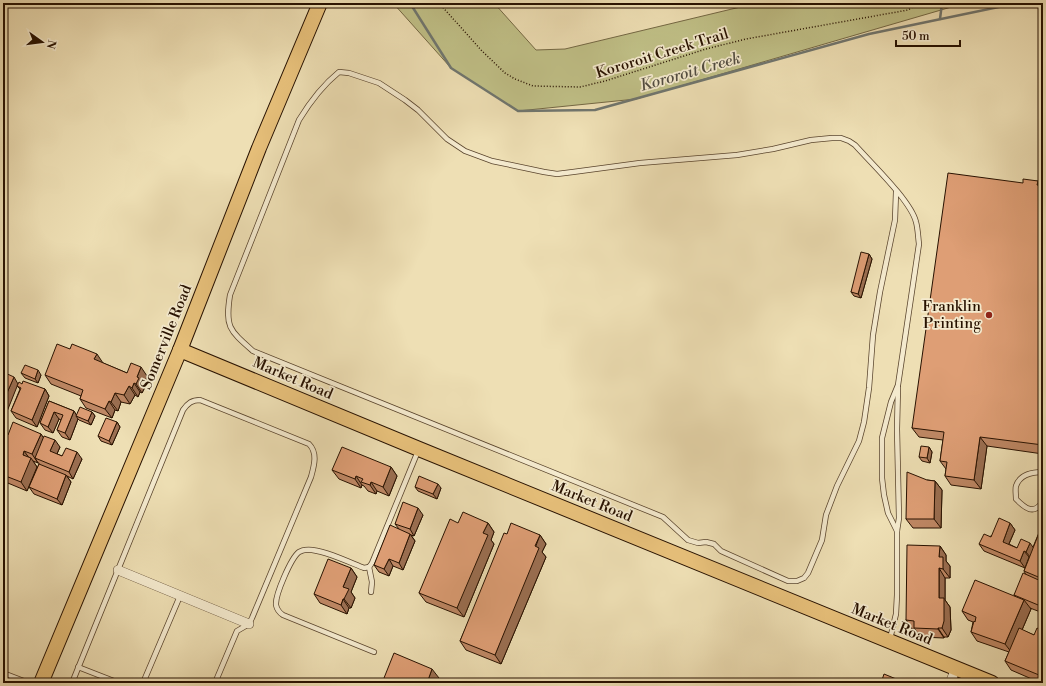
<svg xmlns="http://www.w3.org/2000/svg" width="1046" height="686" font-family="'Libre Bodoni',serif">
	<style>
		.green { fill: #c0c087; stroke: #746844 }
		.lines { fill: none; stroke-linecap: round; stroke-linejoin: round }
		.stream { stroke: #70766f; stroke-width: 2.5 }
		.lane-casing { stroke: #59442d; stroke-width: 6 }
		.street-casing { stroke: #59442d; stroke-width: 10 }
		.primary-casing { stroke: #271100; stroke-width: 16 }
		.path { stroke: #271100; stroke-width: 1.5; stroke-dasharray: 1 2; stroke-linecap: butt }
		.lane { stroke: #f4eace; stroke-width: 4.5 }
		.street { stroke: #f4eace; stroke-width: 9 }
		.primary { stroke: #e7c07a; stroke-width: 14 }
		.wall { fill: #bf8865; stroke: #271100 }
		.shaded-wall { fill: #9b6f52; stroke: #271100 }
		.building { fill: #de9e75; stroke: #271100 }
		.poi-dot { fill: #8f2418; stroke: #f4eace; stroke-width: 1.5 }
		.labels { text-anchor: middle; stroke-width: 3.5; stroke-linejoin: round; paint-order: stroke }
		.street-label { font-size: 15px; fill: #271100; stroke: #f4eace }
		.poi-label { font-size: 15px; fill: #271100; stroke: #f4eace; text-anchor: end }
		.water-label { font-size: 16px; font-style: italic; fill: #514c41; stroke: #f4eace }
	</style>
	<rect width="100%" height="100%" fill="#eedfb4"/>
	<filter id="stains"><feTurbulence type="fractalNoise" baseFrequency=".005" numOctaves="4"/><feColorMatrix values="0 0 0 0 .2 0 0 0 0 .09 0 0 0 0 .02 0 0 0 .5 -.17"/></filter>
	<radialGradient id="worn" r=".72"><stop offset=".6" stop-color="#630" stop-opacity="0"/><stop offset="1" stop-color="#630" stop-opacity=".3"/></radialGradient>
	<polygon class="green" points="393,3 494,3 536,50 565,49 757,3 965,3 636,99 518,111 451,68"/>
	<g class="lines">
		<g class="stream">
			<polyline points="410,3 451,68 518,111 595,110 869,34 1018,3"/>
			<polyline points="940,19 942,3"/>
		</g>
		<defs>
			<g id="lane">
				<path d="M1043,472C1033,472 1020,474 1016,486C1015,489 1016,495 1016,499C1025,508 1034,516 1043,501"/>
				<polyline points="897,531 899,518 897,429 898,387"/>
				<polyline points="369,567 372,582 371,592"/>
				<path d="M890,639L896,614L897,595V531L888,513L884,495L882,478V438L891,402L898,385L919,244C918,237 918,229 916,222C911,201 871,163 855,145L849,141L841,138H832L811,140L773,149L737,155L640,163L573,172L557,174L544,172L492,161L465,151L447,139L418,110L405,100L379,83L349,73L339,72C323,85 310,102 299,120L230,295C225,327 229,330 253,351L663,517L688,540L698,543L706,542L714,544L721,551L788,581H797L804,578L808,573L822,540L826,515L837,486L859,441L864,422L869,388L873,335L880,292L895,220L896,192"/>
				<path d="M374,652L283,615C280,613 277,610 276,605C275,595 291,558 299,552C301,551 303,550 305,550C318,547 351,563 364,568L369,567L372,563L418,451"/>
				<polyline points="78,667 119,683"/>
				<polyline points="3,673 29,683"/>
				<path d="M72,683L183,410C188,403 192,400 200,400L309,444C318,453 314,466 311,477L252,618L249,624L237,631L215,683"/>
				<polyline points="143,683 180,596"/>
			</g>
			<g id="street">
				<polyline points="118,570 249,624"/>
				<polyline points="950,683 956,668"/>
			</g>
			<g id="primary">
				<polyline points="180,350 419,449 992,683"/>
				<polyline points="41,683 180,350 259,148 320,3"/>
			</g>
		</defs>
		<use href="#lane" class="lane-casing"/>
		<use href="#street" class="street-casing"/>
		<use href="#primary" class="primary-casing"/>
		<polyline class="path" points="439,3 482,51 505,73 515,79 533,86 580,87 605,81 706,49 746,39 908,10 919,3"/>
		<use href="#lane" class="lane"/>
		<use href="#street" class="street"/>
		<use href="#primary" class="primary"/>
	</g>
	<g class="wall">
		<polygon points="1038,181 1041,186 1043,186 1043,454 987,446 981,489 951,485 945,476 946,469 940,461 943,440 919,437 912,428 1023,183"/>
		<polygon points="869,254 872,259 861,298 854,296 851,292"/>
		<polygon points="103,363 127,373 147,376 144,385 145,387 142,393 140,392 138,397 135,395 130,404 121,402 118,411 115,410 112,418 86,408 80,399 81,396 51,384 45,375"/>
		<polygon points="21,373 41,375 38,383 25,378"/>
		<polygon points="22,384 45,389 49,396 37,427 16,418 11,411 20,389 17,386"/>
		<polygon points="49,401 74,411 76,415 92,412 95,416 91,425 79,420 78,419 70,440 62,437 57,430 61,420 59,419 53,433 45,430 40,423"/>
		<polygon points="117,422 120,427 112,445 101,441 98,436"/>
		<polygon points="3,433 8,435 41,434 43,438 60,447 57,454 62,456 82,459 73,479 67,476 71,482 62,505 34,494 29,487 39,464 39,463 38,463 33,461 37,467 27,491 3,481"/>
		<polygon points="929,447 932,452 930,463 922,461 919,457"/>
		<polygon points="391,467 397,476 389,496 377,491 376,494 368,491 364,486 362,485 361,488 339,479 332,470"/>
		<polygon points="927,480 935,481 942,490 941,528 913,528 906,519"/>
		<polygon points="415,487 441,488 437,499 418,491"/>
		<polygon points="423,515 414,536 411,535 415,541 403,570 393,566 389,576 379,572 374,565 399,529 395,524"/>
		<polygon points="458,523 488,523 494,532 491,540 494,544 464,617 426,602 419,593"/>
		<polygon points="1010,523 1015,530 1009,544 1017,548 1033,547 1043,523 1043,613 1030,608 1031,609 1022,630 1034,635 1043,631 1043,683 1041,683 1011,670 1005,661 1009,652 977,641 971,632 973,622 968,620 962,611 1015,596 1014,595 1026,575 1024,571 1029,558 1025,568 984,551 979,544"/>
		<polygon points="507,534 540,535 546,544 542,552 546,557 501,664 466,650 460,641"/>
		<polygon points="940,546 946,555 946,561 950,566 950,578 945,578 945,600 950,607 951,630 948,637 944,637 944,638 920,637 915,629 912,629 906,620"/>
		<polygon points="351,568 357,577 351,592 355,598 351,608 349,608 347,614 320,603 314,594"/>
	</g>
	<g class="shaded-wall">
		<polygon points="1038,181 1043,188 1037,185"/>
		<polygon points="869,254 872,259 861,298 858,294"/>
		<polygon points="97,354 103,363 101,369 94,359"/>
		<polygon points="141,367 147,376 144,385 145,387 142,393 136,384 137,377"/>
		<polygon points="38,370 41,375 38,383 35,379"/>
		<polygon points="14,377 18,384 6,414 3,410 3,402"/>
		<polygon points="134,383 140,392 138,397 132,388"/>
		<polygon points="129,386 135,395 130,404 124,395"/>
		<polygon points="45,389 49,396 37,427 32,420"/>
		<polygon points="115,393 121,402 118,411 111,402"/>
		<polygon points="109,401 115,410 112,418 105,409"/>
		<polygon points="74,411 77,416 76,416 78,419 70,440 65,433"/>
		<polygon points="54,412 59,419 53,433 48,427"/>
		<polygon points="92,412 95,416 91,425 88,421"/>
		<polygon points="117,422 120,427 112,445 109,441"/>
		<polygon points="41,434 47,443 35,458 38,463 32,454"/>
		<polygon points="980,437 987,446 981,489 974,480"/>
		<polygon points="55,440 60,447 55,458 50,451"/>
		<polygon points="929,447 932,452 930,463 927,458"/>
		<polygon points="24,451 30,459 31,458 37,467 27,491 21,482 23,455"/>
		<polygon points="77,452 82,459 73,479 69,472"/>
		<polygon points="391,467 397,476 389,496 383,487"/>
		<polygon points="66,475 71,482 62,505 57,499"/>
		<polygon points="356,476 362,485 361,488 355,479"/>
		<polygon points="935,481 942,490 941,528 934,519"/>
		<polygon points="371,482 377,491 376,494 370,485"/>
		<polygon points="438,484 441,488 437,499 433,494"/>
		<polygon points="418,508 423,515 414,536 410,529"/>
		<polygon points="488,523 494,532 491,540 494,544 464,617 457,608 483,533"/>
		<polygon points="1010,523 1015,530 1007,548 1003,542"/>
		<polygon points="410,534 415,541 403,570 399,563"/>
		<polygon points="540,535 546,544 542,552 546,557 501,664 495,655"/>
		<polygon points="1030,543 1035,550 1031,558 1026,552"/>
		<polygon points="940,546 946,555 946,561 950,566 950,578 943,569 939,557"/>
		<polygon points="1024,551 1029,557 1025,568 1020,561"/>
		<polygon points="389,559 393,566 389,576 384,569"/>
		<polygon points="351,568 357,577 351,592 355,598 351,608 344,599 343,587"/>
		<polygon points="939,568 945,578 945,600 950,607 951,630 948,637 942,628 939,598"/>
		<polygon points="343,599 349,608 347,614 341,605"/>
		<polygon points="1024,600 1031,609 1012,653 1005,644"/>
		<polygon points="938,628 944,637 944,638 938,629"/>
		<polygon points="1043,665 1043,682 1039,675"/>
		<polygon points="432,669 439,678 437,683 427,683"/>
	</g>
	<g class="building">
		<polygon points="948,173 1023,183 1023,179 1038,181 1037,185 1043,186 1043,445 980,437 974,480 945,476 947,462 940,461 944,432 912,428"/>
		<polygon points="861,252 869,254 858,294 851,292"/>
		<polygon points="57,344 70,349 72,344 97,354 94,359 127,373 131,363 141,367 137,377 139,378 136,384 134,383 132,388 129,386 124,395 115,393 111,402 109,401 105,409 80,399 83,390 45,375"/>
		<polygon points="25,365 38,370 35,379 21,373"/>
		<polygon points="3,372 14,377 3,402"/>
		<polygon points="23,381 45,389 32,420 11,411 21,388 17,386 19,382 22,384"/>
		<polygon points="49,401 74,411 65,433 57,430 63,415 54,412 48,427 40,423"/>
		<polygon points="80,407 92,412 88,421 76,416"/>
		<polygon points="106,418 117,422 109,441 98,436"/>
		<polygon points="13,422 41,434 32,454 24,451 23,455 31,458 21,482 3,475 3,444 4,445 3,444 3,433 8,435"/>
		<polygon points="44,436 55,440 50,451 62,456 66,448 77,452 69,472 35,458"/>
		<polygon points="921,446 929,447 927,458 919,457"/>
		<polygon points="342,447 391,467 383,487 371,482 370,485 361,482 363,479 356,476 355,479 332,470"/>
		<polygon points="39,464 66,475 57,499 29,487"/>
		<polygon points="907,472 927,480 935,481 934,519 906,519"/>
		<polygon points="419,476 438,484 433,494 415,487"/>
		<polygon points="403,502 418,508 410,529 395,524"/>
		<polygon points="463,512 488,523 483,533 488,535 457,608 419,593 450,519 458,523"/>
		<polygon points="999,518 1010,523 1003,542 1017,548 1021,539 1030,543 1026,552 1024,551 1020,561 979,544 984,534 991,537"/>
		<polygon points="511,523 540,535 535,546 539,548 495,655 460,641 504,533 507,534"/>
		<polygon points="1043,523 1043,579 1024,571"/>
		<polygon points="390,525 410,534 399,563 389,559 384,569 374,565"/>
		<polygon points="907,545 940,546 939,557 943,557 943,569 939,568 939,598 944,598 944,621 942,628 938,628 938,629 914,628 914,621 906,620"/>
		<polygon points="328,559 351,568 343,587 349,589 344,599 343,599 341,605 314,594"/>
		<polygon points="1023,573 1043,582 1043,607 1014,595"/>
		<polygon points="975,580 1024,600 1005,644 971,632 974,621 975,622 976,617 962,611"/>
		<polygon points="1019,628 1034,635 1037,628 1043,631 1043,665 1039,675 1005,661"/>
		<polygon points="394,653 432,669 427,683 382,683"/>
		<polygon points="884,674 906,683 881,683"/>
	</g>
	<circle class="poi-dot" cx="989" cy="315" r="4"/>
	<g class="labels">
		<g class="street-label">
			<text transform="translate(662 53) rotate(-17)" y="5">Kororoit Creek Trail</text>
			<text transform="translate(166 337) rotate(-68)" y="5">Somerville Road</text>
			<text transform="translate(293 378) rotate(23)" y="5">Market Road</text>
			<text transform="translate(592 501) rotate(22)" y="5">Market Road</text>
			<text transform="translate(892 624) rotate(22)" y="5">Market Road</text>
		</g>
		<g class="poi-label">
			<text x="981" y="311">Franklin<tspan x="981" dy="17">Printing</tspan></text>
		</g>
		<g class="water-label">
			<text transform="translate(690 71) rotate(-16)" y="6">Kororoit Creek</text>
		</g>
	</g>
	<rect width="1046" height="686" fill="none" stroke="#eedfb4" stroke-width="16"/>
	<rect x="4" y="4" width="1038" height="678" fill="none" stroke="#271100" stroke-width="2"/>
	<rect x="8" y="8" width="1030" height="670" fill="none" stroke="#271100"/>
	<g transform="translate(42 42) rotate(104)" stroke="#f4eace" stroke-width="3" paint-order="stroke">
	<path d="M0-3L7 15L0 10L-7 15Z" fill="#271100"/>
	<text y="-6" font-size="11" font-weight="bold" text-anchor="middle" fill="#271100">N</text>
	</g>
	<path d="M896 40v6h64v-6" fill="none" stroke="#271100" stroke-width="2"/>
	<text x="902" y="40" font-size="12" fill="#271100" stroke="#f4eace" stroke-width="3" paint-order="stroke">50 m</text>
	<rect width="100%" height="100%" filter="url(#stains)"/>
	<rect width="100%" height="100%" fill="url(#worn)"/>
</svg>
